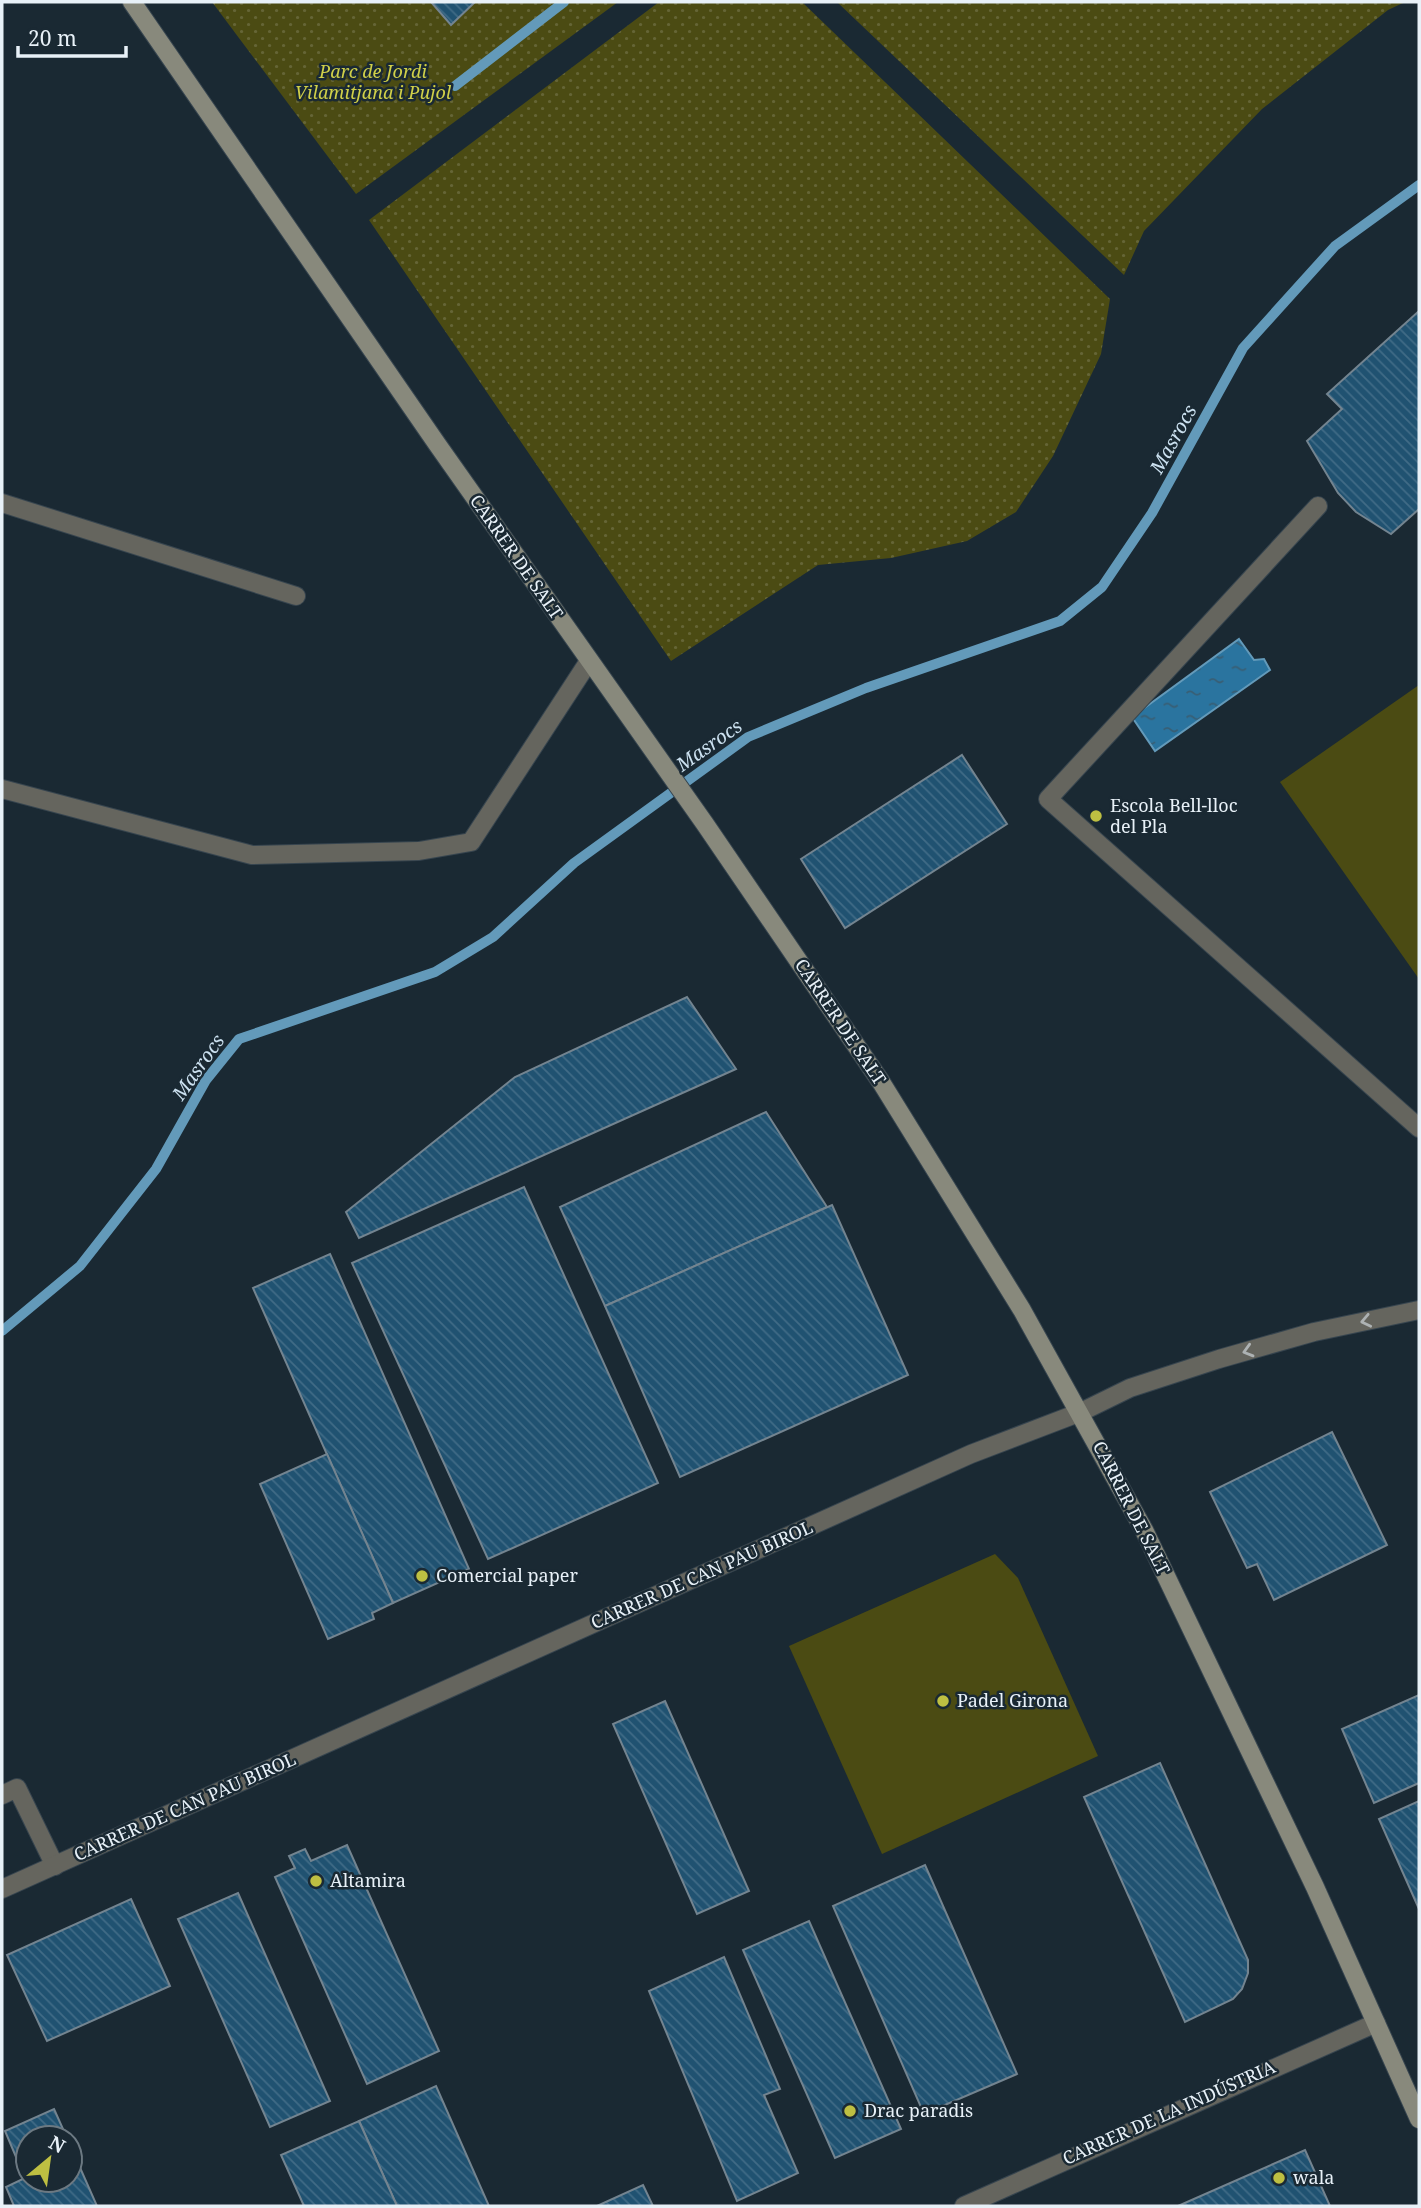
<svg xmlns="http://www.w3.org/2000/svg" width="1421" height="2208" font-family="'Noto Serif',serif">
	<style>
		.grass { fill: url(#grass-dots) }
		.pitch { fill: #4b4b13 }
		.water { fill: url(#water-ripples); stroke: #639aba; stroke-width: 2 }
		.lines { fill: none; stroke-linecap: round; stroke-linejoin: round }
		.stream { stroke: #639aba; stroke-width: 10 }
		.building { fill: url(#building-back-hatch); stroke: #738490; stroke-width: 2 }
		.lane-casing { stroke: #37454f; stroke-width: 20 }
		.street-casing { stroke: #37454f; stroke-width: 20 }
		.secondary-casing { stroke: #37454f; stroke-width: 20 }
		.lane { stroke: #65655e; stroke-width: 18 }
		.street { stroke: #65655e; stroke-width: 18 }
		.secondary { stroke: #88897c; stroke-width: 18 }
		.oneway { stroke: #adb2b3 }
		.poi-dot { fill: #bebf42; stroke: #1a2933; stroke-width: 2.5 }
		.labels { text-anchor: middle; stroke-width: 5; stroke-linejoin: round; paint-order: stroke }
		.park-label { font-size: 18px; font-style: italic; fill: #d0d049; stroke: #1a2933 }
		.street-label { font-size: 18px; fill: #e8f1f8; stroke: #1a2933 }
		.poi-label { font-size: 18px; fill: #e8f1f8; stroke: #1a2933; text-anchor: start }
		.water-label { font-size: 19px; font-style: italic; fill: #cce1f0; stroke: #1a2933 }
	</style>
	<defs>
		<pattern id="grass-dots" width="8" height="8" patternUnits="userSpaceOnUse" patternTransform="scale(1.75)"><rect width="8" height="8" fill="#4b4b13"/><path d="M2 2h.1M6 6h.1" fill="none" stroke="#656536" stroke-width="1.8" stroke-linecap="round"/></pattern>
		<pattern id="water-ripples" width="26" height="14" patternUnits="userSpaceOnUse" patternTransform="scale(1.75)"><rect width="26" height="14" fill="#2a749f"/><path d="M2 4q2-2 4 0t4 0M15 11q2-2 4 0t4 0" fill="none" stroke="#385e74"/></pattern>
		<pattern id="building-back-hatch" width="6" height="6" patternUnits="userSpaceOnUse" patternTransform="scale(1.75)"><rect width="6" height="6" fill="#205271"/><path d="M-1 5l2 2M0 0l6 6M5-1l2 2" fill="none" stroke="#406b86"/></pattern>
	</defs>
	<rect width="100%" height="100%" fill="#1a2933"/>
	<g class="grass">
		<polygon points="212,2 618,2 356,194"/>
		<polygon points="659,2 802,2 1110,299 1101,354 1053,456 1016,512 967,541 891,558 818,565 671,661 369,220"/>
		<polygon points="837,2 1405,2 1388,10 1262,109 1144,231 1124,275"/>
	</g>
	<g class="pitch">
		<polygon points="1419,685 1419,979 1280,782"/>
		<polygon points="995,1554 1018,1578 1098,1756 882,1854 789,1646"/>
	</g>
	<polygon class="water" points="1239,639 1254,660 1264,659 1270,670 1155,751 1132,717"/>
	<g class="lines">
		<g class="stream">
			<polyline points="455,86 564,2"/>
			<polyline points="2,1331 80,1266 156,1169 206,1080 239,1039 435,972 493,937 574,863 748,737 866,688 1060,621 1102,587 1152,513 1243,348 1335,246 1419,185"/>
		</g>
	</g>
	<g class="building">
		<polygon points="431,2 475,2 451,25"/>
		<polygon points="1419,311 1419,509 1391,534 1356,512 1338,493 1307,441 1342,409 1327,394"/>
		<polygon points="962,755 1007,824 845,928 801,859"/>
		<polygon points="687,997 736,1069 359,1238 346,1212 515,1077"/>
		<polygon points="766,1112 827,1207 605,1306 560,1207"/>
		<polygon points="524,1187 658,1483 488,1559 352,1263"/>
		<polygon points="832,1205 908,1375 680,1477 605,1306"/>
		<polygon points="330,1254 469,1569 393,1603 253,1288"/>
		<polygon points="1332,1432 1387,1545 1274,1600 1257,1564 1247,1568 1210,1492"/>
		<polygon points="327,1454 393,1603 372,1613 374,1619 328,1639 260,1484"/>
		<polygon points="1419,1695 1419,1783 1374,1803 1342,1729"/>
		<polygon points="665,1701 749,1891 697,1914 613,1724"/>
		<polygon points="1160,1763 1248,1960 1248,1973 1242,1989 1233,1999 1185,2022 1084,1797"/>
		<polygon points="1419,1801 1419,1909 1379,1819"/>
		<polygon points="347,1845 439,2051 367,2084 275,1877 295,1868 289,1856 305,1849 311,1861"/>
		<polygon points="925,1865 1017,2074 924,2114 833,1906"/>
		<polygon points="238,1893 330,2101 270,2127 178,1919"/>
		<polygon points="131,1899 170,1986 47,2041 7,1955"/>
		<polygon points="809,1921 901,2129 835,2158 743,1950"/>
		<polygon points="724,1957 780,2089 764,2095 798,2173 737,2201 649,1991"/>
		<polygon points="436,2086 489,2206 397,2206 359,2121"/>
		<polygon points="54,2109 67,2138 28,2138 28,2180 70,2180 70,2145 97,2206 14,2206 6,2187 25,2178 5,2131"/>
		<polygon points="359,2121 397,2206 304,2206 281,2155"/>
		<polygon points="1305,2150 1330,2206 1178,2206"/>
		<polygon points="643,2185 653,2206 597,2206"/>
	</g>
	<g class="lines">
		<defs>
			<g id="lane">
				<polyline points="2,503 296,596"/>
				<polyline points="1318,506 1048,799 1419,1128"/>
				<polyline points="2,789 252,855 419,851 471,842 589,661"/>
				<polyline points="2,1795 17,1788 55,1866"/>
			</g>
			<g id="street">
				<polyline points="2,1889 971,1454 1081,1412 1130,1388 1219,1359 1314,1332 1419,1310"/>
				<polyline points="964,2206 1376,2023"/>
			</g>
			<polyline id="secondary" points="132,2 437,444 705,824 881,1082 1022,1310 1144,1530 1315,1887 1419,2119"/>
		</defs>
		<use href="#lane" class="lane-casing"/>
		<use href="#street" class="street-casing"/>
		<use href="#secondary" class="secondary-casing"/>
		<use href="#lane" class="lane"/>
		<use href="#street" class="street"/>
		<use href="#secondary" class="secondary"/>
	</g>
	<defs><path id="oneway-chevron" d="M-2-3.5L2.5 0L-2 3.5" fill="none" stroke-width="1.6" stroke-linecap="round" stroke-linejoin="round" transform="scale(1.75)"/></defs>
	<g class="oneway">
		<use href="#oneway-chevron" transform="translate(1366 1321) rotate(168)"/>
		<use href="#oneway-chevron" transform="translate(1248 1351) rotate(164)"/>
	</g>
	<g class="poi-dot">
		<circle cx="1096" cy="816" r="7"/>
		<circle cx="422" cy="1576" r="7"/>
		<circle cx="943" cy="1701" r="7"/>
		<circle cx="316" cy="1881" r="7"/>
		<circle cx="850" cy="2111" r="7"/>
		<circle cx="1279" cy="2178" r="7"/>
	</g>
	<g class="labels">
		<g class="park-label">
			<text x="373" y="78">Parc de Jordi<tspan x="373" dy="21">Vilamitjana i Pujol</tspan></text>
		</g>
		<g class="street-label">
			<text transform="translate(516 557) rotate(55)" y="6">CARRER DE SALT</text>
			<text transform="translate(840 1022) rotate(56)" y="6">CARRER DE SALT</text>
			<text transform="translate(1131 1508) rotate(63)" y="6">CARRER DE SALT</text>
			<text transform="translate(702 1575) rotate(-24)" y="6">CARRER DE CAN PAU BIROL</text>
			<text transform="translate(185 1807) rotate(-24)" y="6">CARRER DE CAN PAU BIROL</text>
			<text transform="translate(1169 2113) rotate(-24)" y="6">CARRER DE LA INDÚSTRIA</text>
		</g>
		<g class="poi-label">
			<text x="1110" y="812">Escola Bell-lloc<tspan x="1110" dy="21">del Pla</tspan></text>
			<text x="436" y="1582">Comercial paper</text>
			<text x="957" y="1707">Padel Girona</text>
			<text x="330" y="1887">Altamira</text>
			<text x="864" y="2117">Drac paradis</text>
			<text x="1293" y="2184">wala</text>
		</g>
		<g class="water-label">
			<text transform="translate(1173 439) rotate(-61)" y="7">Masrocs</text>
			<text transform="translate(709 745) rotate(-35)" y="7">Masrocs</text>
			<text transform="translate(198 1067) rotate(-55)" y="7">Masrocs</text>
		</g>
	</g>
	<rect width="1421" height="2208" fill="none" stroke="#e8f1f8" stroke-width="7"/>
	<g transform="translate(49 2159) rotate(29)"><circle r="33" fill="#1a2933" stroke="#6c7982" stroke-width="2"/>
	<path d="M0-5L12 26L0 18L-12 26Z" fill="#bebf42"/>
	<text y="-10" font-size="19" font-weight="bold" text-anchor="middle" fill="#e8f1f8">N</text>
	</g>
	<path d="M18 46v10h108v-10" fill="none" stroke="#e8f1f8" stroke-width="3.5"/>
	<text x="28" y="46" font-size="21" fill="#e8f1f8" stroke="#1a2933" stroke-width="5" paint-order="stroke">20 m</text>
</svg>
